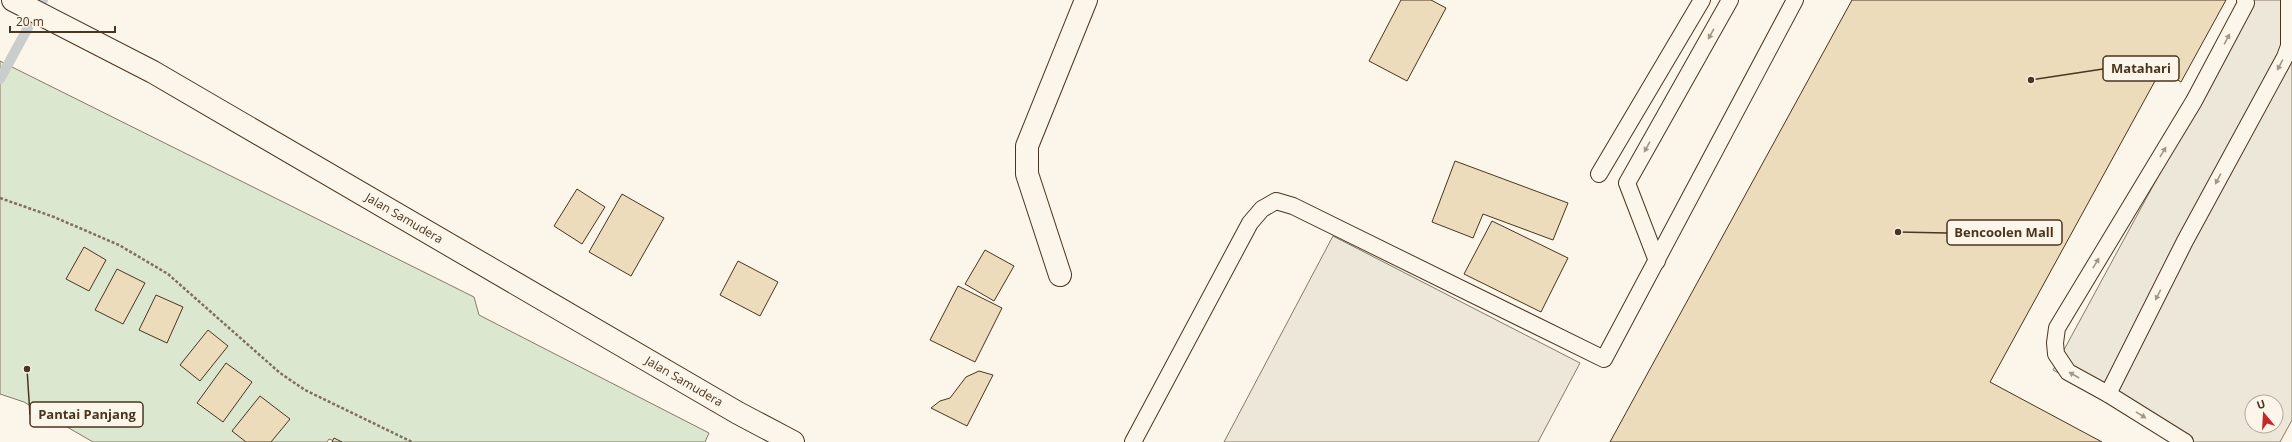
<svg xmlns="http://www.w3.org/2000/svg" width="2292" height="442" font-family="'Open Sans',sans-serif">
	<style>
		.green { fill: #dce7d0; stroke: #887966 }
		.parking { fill: #ede7d9; stroke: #887966; fill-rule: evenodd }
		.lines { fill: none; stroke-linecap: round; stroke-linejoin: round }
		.stream { stroke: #c9cecd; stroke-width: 10 }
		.building { fill: #ecdcbc; stroke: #4a3520 }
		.lane-casing { stroke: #4a3520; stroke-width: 18 }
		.street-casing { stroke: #4a3520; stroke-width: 24 }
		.primary-casing { stroke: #4a3520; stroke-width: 24 }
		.path { stroke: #7f6f5c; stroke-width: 2.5; stroke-dasharray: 3 2; stroke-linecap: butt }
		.lane { stroke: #fbf6e9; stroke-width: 16 }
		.street { stroke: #fbf6e9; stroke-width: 22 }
		.primary { stroke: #fbf6e9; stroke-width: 22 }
		.oneway { fill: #a29684 }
		.labels { text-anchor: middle; stroke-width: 3; stroke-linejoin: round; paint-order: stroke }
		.street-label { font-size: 12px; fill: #4a3520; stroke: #fbf6e9 }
		.leader { fill: none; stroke: #4a3520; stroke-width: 1.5 }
		.callout-dot { fill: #4a3520; stroke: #fbf6e9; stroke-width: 1.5 }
		.callout { fill: #fbf6e9; stroke: #4a3520; stroke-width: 1.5 }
		.callout-label { font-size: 13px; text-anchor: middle; font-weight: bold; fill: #4a3520 }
	</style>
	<rect width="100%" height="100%" fill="#fbf6e9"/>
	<polygon class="green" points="0,61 474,297 479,315 709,433 705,442 337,442 329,439 327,442 93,442 24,402 0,394"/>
	<g class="parking">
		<path d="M2254,0H2292V420L2280,442H2189L2053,370ZM2252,402H2276V426H2252Z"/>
		<polygon points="1333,236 1580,363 1538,442 1224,442"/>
	</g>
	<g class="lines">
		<polyline class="stream" points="0,79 43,0"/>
	</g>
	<g class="building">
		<polygon points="1401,0 1431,0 1446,8 1407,81 1369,61"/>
		<polygon points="1852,0 2226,0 2181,82 2161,70 1990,382 2102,442 1610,442"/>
		<polygon points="1455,161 1568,203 1553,240 1483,214 1473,238 1432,222"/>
		<polygon points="577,189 605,207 582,244 554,226"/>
		<polygon points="622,194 664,218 631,276 589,252"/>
		<polygon points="1492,221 1568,258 1541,312 1464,274"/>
		<polygon points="84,247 106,260 89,291 66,279"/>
		<polygon points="985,250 1014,266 994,301 965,284"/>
		<polygon points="738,261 778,282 760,316 720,295"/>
		<polygon points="117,269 145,283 123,324 95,310"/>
		<polygon points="958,286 1002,308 975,362 930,340"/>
		<polygon points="156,295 183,307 167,343 139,330"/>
		<polygon points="208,330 228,346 200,381 180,365"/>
		<polygon points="226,363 252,382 223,422 197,403"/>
		<polygon points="979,371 993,375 967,426 931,408 940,401 950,398 966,377"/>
		<polygon points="260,396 290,419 271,442 246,442 232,431"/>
		<polygon points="334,438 342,442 332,442"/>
	</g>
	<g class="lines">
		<defs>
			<g id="lane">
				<polyline points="1599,174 1702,0"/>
				<polyline points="1657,261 1627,183 1730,0"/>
				<polyline points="2108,394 2185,241 2285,57 2289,46 2289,0"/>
				<polyline points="1133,442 1250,223 1262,209 1276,201 1293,206 1604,359 1795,0"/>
				<polyline points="2185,442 2108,394 2068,372 2056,354 2055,343 2057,328 2194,101 2246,3 2245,0"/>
			</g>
			<polyline id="street" points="1060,275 1027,174 1027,146 1086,0"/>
			<g id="primary">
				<path id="s1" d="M13,0L153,72L738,413L793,442"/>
			</g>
		</defs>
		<use href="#lane" class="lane-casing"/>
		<use href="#street" class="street-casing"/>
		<use href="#primary" class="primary-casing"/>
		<polyline class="path" points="0,198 54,217 119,245 168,274 280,373 305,390 412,442"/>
		<use href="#lane" class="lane"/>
		<use href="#street" class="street"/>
		<use href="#primary" class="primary"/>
	</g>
	<defs><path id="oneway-solid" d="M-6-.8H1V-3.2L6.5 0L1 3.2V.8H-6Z"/></defs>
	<g class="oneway">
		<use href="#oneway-solid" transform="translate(1711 34) rotate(119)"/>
		<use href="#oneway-solid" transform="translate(2227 39) rotate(-62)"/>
		<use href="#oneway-solid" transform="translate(2280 65) rotate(118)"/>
		<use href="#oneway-solid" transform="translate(1647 147) rotate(119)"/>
		<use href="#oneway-solid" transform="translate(2163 152) rotate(-59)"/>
		<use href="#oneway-solid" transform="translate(2218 179) rotate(118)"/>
		<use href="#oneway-solid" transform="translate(2096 263) rotate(-59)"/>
		<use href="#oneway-solid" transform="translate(2158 295) rotate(117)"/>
		<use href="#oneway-solid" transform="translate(2074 375) rotate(-150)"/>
		<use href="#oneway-solid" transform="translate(2141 415) rotate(32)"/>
	</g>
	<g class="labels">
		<g class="street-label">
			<text dy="4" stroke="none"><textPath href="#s1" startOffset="448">Jalan Samudera</textPath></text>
			<text dy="4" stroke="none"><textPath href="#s1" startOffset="772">Jalan Samudera</textPath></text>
		</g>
	</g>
	<path class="leader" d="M2031 80L2103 69M1898 232L1947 233M27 369L30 415"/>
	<g class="callout-dot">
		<circle cx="2031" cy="80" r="4"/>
		<circle cx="1898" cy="232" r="4"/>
		<circle cx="27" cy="369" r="4"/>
	</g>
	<g class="callout">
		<rect x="2103" y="56" width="76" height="25" rx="4"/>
		<rect x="1947" y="220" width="115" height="25" rx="4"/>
		<rect x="30" y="402" width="113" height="25" rx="4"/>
	</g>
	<g class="callout-label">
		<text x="2141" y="73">Matahari</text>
		<text x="2004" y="237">Bencoolen Mall</text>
		<text x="87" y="419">Pantai Panjang</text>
	</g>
	<g transform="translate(2264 414) rotate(342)"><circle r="19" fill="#fbf6e9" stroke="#b4a999"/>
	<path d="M0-3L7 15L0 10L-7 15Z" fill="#c62828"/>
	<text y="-6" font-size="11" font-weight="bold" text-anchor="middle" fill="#4a3520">U</text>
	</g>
	<path d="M10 26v6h105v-6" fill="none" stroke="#4a3520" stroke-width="2"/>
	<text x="16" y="26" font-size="12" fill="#4a3520" stroke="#fbf6e9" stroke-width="3" paint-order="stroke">20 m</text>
</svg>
